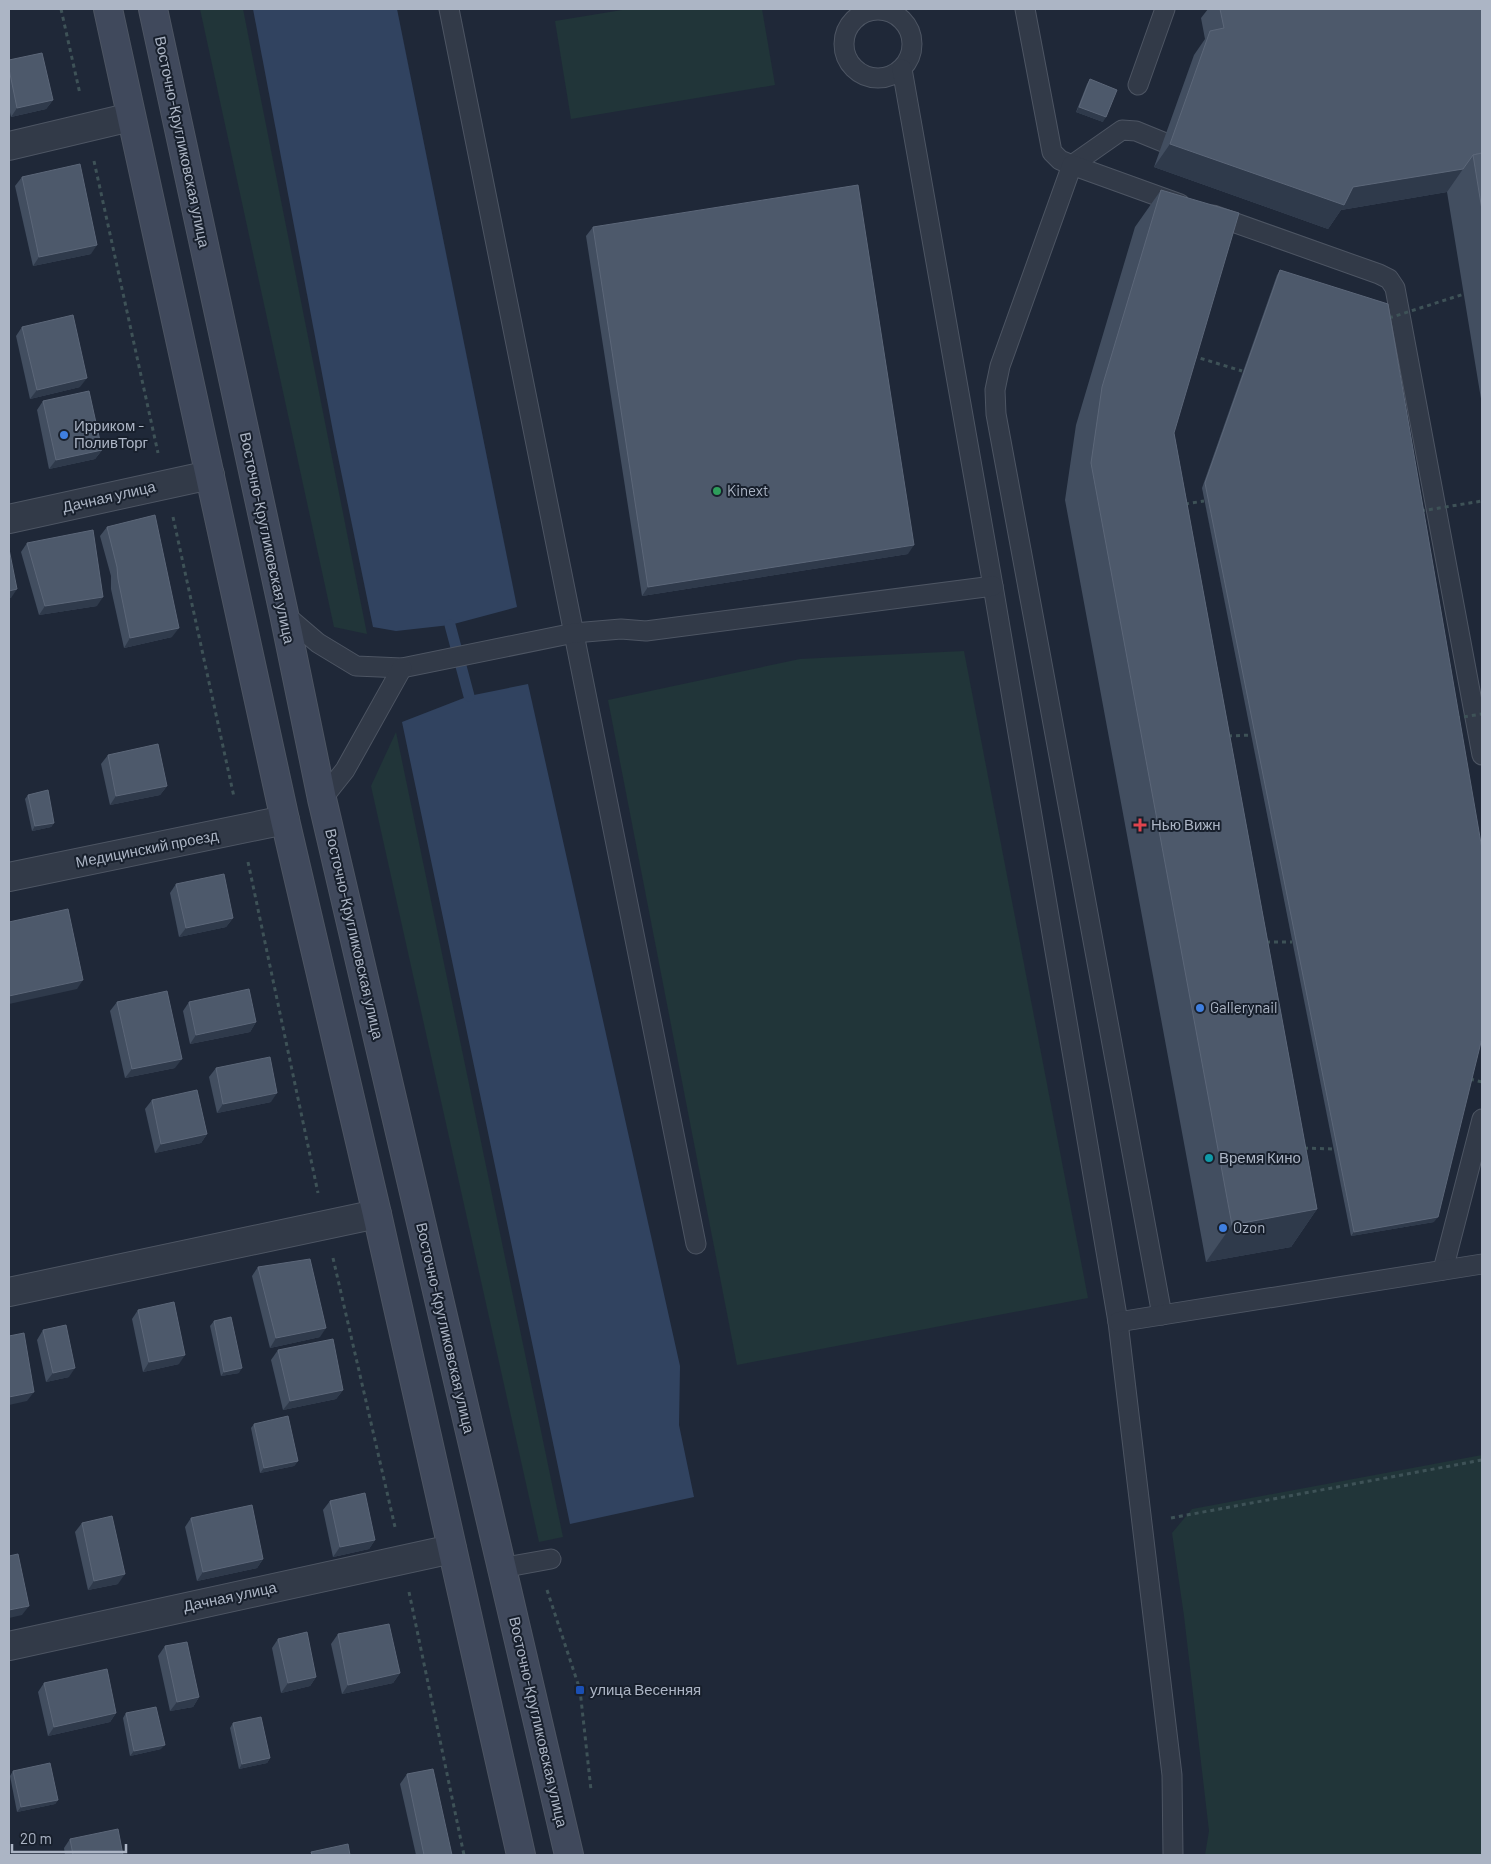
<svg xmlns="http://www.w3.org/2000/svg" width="1491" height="1864" font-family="Barlow,sans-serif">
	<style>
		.green { fill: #213539 }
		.water { fill: #314360 }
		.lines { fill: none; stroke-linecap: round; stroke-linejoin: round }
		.stream { stroke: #314360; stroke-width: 11 }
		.service-casing { stroke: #4d5563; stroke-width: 21 }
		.minor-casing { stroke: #4d5563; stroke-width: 30 }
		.secondary-casing { stroke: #4d5563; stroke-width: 30 }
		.path { stroke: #3e5257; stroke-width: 3; stroke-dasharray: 4 4; stroke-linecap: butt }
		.service { stroke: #323a48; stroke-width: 19 }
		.minor { stroke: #323a48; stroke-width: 28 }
		.secondary { stroke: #40495c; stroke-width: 28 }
		.path-bridge { stroke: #3e5257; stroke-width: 3; stroke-dasharray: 4 4; stroke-linecap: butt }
		.wall { fill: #424e60 }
		.shaded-wall { fill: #2f3a4b }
		.building { fill: #4d596b; stroke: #5c6779 }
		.shop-dot { fill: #3f7fe0; stroke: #18202d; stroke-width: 2 }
		.leisure-dot { fill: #2e9e5b; stroke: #18202d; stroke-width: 2 }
		.health-dot { fill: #e0444e; stroke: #18202d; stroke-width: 2 }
		.culture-dot { fill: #0f9aa8; stroke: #18202d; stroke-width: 2 }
		.transit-dot { fill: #1a4fb4; stroke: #18202d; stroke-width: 2 }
		.labels { text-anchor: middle; stroke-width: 4; stroke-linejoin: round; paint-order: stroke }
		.street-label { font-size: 15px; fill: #acb5c5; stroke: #18202d }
		.poi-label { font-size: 15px; fill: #acb5c5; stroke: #18202d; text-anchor: start }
	</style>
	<rect width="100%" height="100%" fill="#1f2838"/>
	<g class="green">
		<polygon points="200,9 243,9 367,634 334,627"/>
		<polygon points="628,9 762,9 775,85 571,119 555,21"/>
		<polygon points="964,651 1088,1298 737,1365 608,700 800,659"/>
		<polygon points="396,732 563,1537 539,1542 371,786"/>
		<polygon points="1482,1455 1482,1855 1205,1855 1209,1831 1184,1616 1172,1533 1192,1509"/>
	</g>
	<g class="water">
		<polygon points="253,9 397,9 517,607 450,625 396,631 373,627 335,442"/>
		<polygon points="528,684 680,1366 679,1425 694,1497 570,1524 402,722 469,696"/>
	</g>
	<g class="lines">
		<polyline class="stream" points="450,625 469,696"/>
		<defs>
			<g id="service">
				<polyline points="449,9 696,1244"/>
				<polyline points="1025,9 1052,152 1060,160 1072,165 1122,130 1136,131 1163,142"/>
				<circle cx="878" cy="44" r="34"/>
				<polyline points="902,69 993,586 1118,1322 1172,1775 1173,1855"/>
				<polyline points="1138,85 1165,9"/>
				<polyline points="1213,215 1379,274 1389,279 1395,288 1482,755"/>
				<polyline points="284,614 318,643 356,666 402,668 574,633 621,629 646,631 993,586"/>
				<polyline points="322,799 345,770 402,668"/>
				<polyline points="1443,1270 1482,1119"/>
				<polyline points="1162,1315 996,414 995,390 1000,366 1072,165 1180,204"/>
				<polyline points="1118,1322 1482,1264"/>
				<polyline points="501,1568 551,1559"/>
			</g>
			<g id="minor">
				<polyline points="9,146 131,117"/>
				<polyline points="9,519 210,475"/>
				<polyline points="9,877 285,820"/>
				<polyline points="9,1292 377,1214"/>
				<polyline points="9,1646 452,1549"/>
			</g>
			<g id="secondary">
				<polyline points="108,9 285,820 377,1214 521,1855"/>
				<polyline points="153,9 284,614 322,799 569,1855"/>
			</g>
		</defs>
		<use href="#service" class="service-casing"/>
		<use href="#minor" class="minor-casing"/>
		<use href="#secondary" class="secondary-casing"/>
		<g class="path">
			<polyline points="61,9 80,94"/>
			<polyline points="94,161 158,453"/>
			<polyline points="1193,356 1242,371"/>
			<polyline points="1185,504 1204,501"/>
			<polyline points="173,517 234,797"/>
			<polyline points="1228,736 1251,735"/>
			<polyline points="248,862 318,1193"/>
			<polyline points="1266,942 1292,942"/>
			<polyline points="1470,1079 1482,1082"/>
			<polyline points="1304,1148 1333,1149"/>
			<polyline points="333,1258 395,1527"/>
			<polyline points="1171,1518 1482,1460"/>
			<polyline points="547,1590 580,1690 591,1790"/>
			<polyline points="409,1592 464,1855"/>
		</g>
		<use href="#service" class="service"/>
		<use href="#minor" class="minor"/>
		<use href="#secondary" class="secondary"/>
		<g class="path-bridge">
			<polyline points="1389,318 1464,294"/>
			<polyline points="1421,511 1482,501"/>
			<polyline points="1456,718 1482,714"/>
		</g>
	</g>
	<g class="wall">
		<polygon points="1208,9 1482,9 1482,405 1447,192 1341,210 1328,229 1154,167 1194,55 1205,39 1201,18"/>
		<polygon points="9,60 53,100 46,109 11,117 9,108"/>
		<polygon points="1090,79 1103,122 1076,112 1087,84"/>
		<polygon points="22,177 91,254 33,266 15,186"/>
		<polygon points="1161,190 1174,433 1317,1209 1291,1247 1206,1262 1065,500 1076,425 1135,227"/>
		<polygon points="593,227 908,554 642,596 586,236"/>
		<polygon points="1280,270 1434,1222 1351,1236 1202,488 1277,275"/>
		<polygon points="22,327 80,387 30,399 16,336"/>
		<polygon points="43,401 102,450 95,459 49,469 37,410"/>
		<polygon points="107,527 172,637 124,648 111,589 111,576 100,536"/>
		<polygon points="27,543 97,606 39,615 21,552"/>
		<polygon points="108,755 167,786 160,795 110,805 101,764"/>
		<polygon points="28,795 54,823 51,827 32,831 25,799"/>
		<polygon points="176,884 233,918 226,927 179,937 170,893"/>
		<polygon points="117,1002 175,1068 125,1078 110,1011"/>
		<polygon points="189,1002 256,1022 250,1032 190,1044 183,1011"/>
		<polygon points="216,1068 271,1102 217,1113 209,1077"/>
		<polygon points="152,1100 207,1134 201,1143 155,1153 145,1109"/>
		<polygon points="258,1267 320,1337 270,1348 252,1276"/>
		<polygon points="138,1310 179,1364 143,1372 132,1319"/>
		<polygon points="214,1321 239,1373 221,1376 210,1326"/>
		<polygon points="43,1330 69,1377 46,1382 37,1340"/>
		<polygon points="278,1350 343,1390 336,1399 283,1410 271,1360"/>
		<polygon points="254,1424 298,1461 294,1466 260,1473 251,1428"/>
		<polygon points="330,1501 375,1540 369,1549 333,1557 323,1510"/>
		<polygon points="191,1518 263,1559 257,1568 197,1581 185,1527"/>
		<polygon points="82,1523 118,1584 88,1590 75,1532"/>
		<polygon points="338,1634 400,1673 393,1683 342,1694 331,1644"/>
		<polygon points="278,1639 316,1677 310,1686 281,1693 272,1648"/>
		<polygon points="165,1646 199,1697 193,1707 170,1711 158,1656"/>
		<polygon points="44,1683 116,1713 110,1722 48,1736 38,1692"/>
		<polygon points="126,1713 161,1749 130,1756 123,1718"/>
		<polygon points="233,1723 270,1758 267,1763 239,1769 230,1728"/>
		<polygon points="13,1771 58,1800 55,1804 17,1812 10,1776"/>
		<polygon points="407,1774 452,1855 416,1855 400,1784"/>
		<polygon points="70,1839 123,1855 65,1855 64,1848"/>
	</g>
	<g class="shaded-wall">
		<polygon points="53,100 46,109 11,117 17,108"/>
		<polygon points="1079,107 1106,117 1103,122 1076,112"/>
		<polygon points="1170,144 1353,187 1463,169 1447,192 1341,210 1328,229 1154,167"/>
		<polygon points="97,245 91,254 33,266 39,257"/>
		<polygon points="87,378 80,387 30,399 37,390"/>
		<polygon points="102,450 95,459 49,469 56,460"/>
		<polygon points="914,545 908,554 642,596 648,587"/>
		<polygon points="17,589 11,598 9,598 9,591"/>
		<polygon points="103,597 97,606 39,615 45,606"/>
		<polygon points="179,628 172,637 124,648 130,638"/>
		<polygon points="167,786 160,795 110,805 116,796"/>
		<polygon points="54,823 51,827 32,831 35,826"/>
		<polygon points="233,918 226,927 179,937 186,928"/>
		<polygon points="83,980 77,989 9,1004 9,996"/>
		<polygon points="256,1022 250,1032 190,1044 196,1035"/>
		<polygon points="182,1059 175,1068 125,1078 132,1069"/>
		<polygon points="277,1093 271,1102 217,1113 223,1104"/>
		<polygon points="207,1134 201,1143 155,1153 161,1144"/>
		<polygon points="1317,1209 1291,1247 1206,1262 1232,1225"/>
		<polygon points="1438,1217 1434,1222 1351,1236 1354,1232"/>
		<polygon points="326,1328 320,1337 270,1348 276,1338"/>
		<polygon points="185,1355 179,1364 143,1372 149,1362"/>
		<polygon points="75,1368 69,1377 46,1382 53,1373"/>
		<polygon points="242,1368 239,1373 221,1376 224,1372"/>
		<polygon points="343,1390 336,1399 283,1410 290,1401"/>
		<polygon points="34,1392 27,1401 9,1405 9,1397"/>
		<polygon points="298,1461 294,1466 260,1473 264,1468"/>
		<polygon points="375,1540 369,1549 333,1557 340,1547"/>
		<polygon points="263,1559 257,1568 197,1581 203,1572"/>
		<polygon points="125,1574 118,1584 88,1590 94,1581"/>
		<polygon points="29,1606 22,1615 9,1618 9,1610"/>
		<polygon points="400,1673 393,1683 342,1694 348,1685"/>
		<polygon points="316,1677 310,1686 281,1693 288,1683"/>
		<polygon points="199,1697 193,1707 170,1711 177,1702"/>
		<polygon points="116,1713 110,1722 48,1736 54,1727"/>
		<polygon points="165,1745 161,1749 130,1756 134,1751"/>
		<polygon points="270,1758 267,1763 239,1769 242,1764"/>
		<polygon points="58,1800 55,1804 17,1812 21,1807"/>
	</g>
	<g class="building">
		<polygon points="1220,9 1482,9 1482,153 1473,155 1463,169 1353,187 1344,205 1170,144 1210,31 1224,28"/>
		<polygon points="42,53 53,100 17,108 9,69 9,60"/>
		<polygon points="1090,79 1117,90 1106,117 1079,107"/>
		<polygon points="1482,153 1482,210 1473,155"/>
		<polygon points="80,164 97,245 39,257 22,177"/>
		<polygon points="858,185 914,545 648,587 593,227"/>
		<polygon points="1161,190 1239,213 1174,433 1317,1209 1232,1225 1091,463 1102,387"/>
		<polygon points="1280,270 1388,304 1482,849 1482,1038 1438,1217 1354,1232 1205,483"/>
		<polygon points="73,315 87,378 37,390 22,327"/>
		<polygon points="89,391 102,450 56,460 43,401"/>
		<polygon points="155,515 179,628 130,638 118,579 117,567 107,527"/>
		<polygon points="93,530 103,597 45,606 27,543"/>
		<polygon points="9,549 17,589 9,591"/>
		<polygon points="158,744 167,786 116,796 108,755"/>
		<polygon points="48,790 54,823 35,826 28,795"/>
		<polygon points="224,874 233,918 186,928 176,884"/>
		<polygon points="68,909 83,980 9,996 9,922"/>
		<polygon points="249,989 256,1022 196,1035 189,1002"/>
		<polygon points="167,991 182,1059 132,1069 117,1002"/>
		<polygon points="270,1057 277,1093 223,1104 216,1068"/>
		<polygon points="197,1090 207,1134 161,1144 152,1100"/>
		<polygon points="310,1259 326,1328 276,1338 258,1267"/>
		<polygon points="174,1302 185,1355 149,1362 138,1310"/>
		<polygon points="231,1317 242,1368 224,1372 214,1321"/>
		<polygon points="66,1325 75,1368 53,1373 43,1330"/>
		<polygon points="24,1333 34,1392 9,1397 9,1336"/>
		<polygon points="333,1339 343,1390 290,1401 278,1350"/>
		<polygon points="288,1416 298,1461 264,1468 254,1424"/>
		<polygon points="365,1493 375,1540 340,1547 330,1501"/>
		<polygon points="252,1505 263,1559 203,1572 191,1518"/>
		<polygon points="112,1516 125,1574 94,1581 82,1523"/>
		<polygon points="18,1554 29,1606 9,1610 9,1556"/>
		<polygon points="389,1624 400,1673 348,1685 338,1634"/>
		<polygon points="307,1632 316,1677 288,1683 278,1639"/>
		<polygon points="187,1642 199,1697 177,1702 165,1646"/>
		<polygon points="107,1669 116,1713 54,1727 44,1683"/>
		<polygon points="156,1707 165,1745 134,1751 126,1713"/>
		<polygon points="261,1717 270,1758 242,1764 233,1723"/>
		<polygon points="50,1763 58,1800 21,1807 13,1771"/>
		<polygon points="433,1769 452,1855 424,1855 407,1774"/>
		<polygon points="118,1829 123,1855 73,1855 70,1839"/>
		<polygon points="348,1844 350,1855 312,1855 311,1852"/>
	</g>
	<g class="shop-dot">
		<circle cx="64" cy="435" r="5"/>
		<circle cx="1200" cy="1008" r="5"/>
		<circle cx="1223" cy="1228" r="5"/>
	</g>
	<circle class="leisure-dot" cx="717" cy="491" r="5"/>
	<path class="health-dot" d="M1137.5 817.5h5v5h5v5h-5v5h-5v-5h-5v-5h5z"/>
	<circle class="culture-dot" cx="1209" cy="1158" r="5"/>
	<rect class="transit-dot" x="575" y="1685" width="10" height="10" rx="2.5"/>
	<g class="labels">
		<g class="street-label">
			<text transform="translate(182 142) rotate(78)" y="5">Восточно-Кругликовская улица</text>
			<text transform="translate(109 497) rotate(-13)" y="5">Дачная улица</text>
			<text transform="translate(267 538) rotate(78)" y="5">Восточно-Кругликовская улица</text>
			<text transform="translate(147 849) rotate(-11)" y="5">Медицинский проезд</text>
			<text transform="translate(354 934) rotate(77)" y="5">Восточно-Кругликовская улица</text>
			<text transform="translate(445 1328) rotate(77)" y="5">Восточно-Кругликовская улица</text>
			<text transform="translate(230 1597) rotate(-12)" y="5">Дачная улица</text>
			<text transform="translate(538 1722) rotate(77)" y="5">Восточно-Кругликовская улица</text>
		</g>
		<g class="poi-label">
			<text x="74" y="431">Ирриком -<tspan x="74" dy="17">ПоливТорг</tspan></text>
			<text x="727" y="496">Kinext</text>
			<text x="1151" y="830">Нью Вижн</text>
			<text x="1210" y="1013">Gallerynail</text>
			<text x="1219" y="1163">Время Кино</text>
			<text x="1233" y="1233">Ozon</text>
			<text x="590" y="1695">улица Весенняя</text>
		</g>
	</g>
	<rect width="1491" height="1864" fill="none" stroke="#acb5c5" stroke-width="20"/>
	<path d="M12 1844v8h114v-8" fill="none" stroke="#acb5c5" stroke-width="2.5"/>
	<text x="20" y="1844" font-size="15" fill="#acb5c5" stroke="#18202d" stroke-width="4" paint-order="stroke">20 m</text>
</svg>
